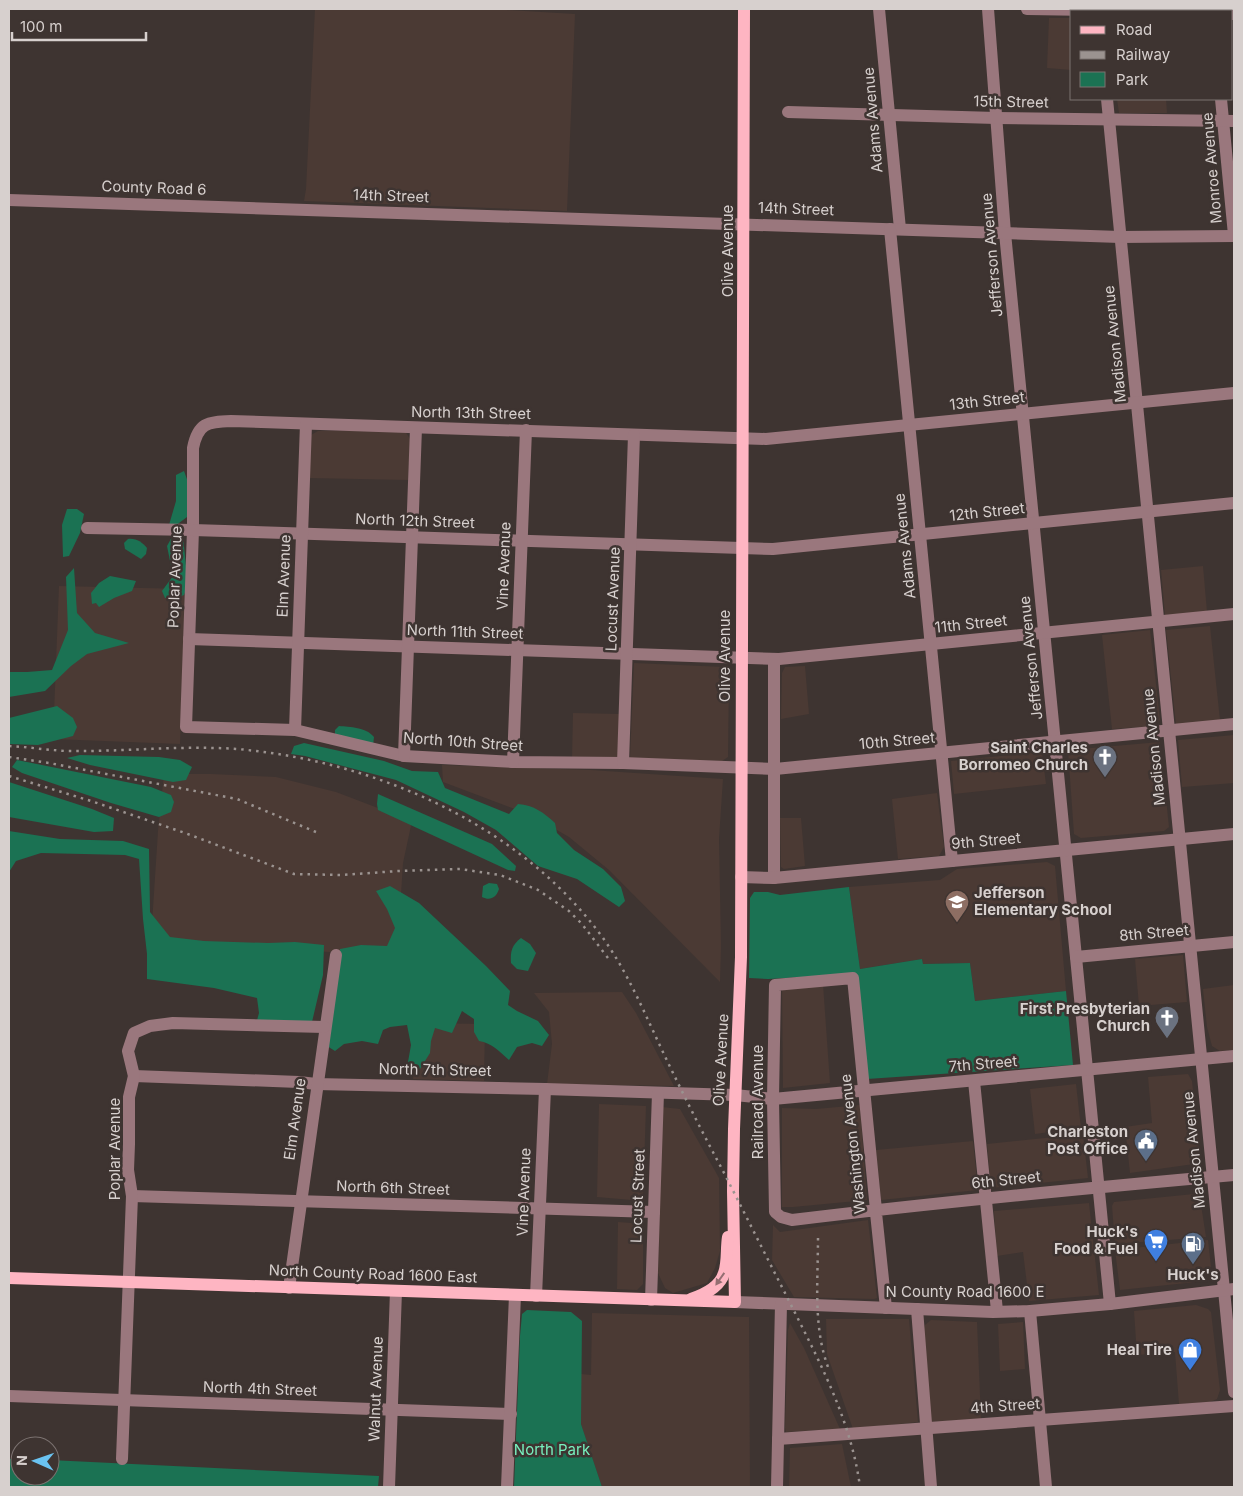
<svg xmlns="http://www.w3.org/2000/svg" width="1243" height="1496" font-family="Inter,sans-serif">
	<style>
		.built { fill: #4b3a34 }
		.green { fill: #1b7253 }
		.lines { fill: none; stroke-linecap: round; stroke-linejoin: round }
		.minor { stroke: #9a777d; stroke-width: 12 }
		.major { stroke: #feb5c2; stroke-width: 12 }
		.rail { stroke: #9b9390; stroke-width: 2.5; stroke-dasharray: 2.5 5; stroke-linecap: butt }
		.oneway { fill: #946e72 }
		.labels { text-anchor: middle; stroke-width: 5; stroke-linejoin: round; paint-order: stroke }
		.street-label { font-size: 15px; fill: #d7d0ce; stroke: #3e3431 }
		.poi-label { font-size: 15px; font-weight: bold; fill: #d7d0ce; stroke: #3e3431; text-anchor: end }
		.park-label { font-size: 15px; fill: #78f1bf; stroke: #3e3431 }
	</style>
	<rect width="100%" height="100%" fill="#3e3431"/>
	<g class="built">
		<polygon points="315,9 490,9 575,14 567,211 304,201 306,189"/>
		<polygon points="1049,18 1072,18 1072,70 1047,68"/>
		<polygon points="1117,99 1166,99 1167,113 1119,113"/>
		<polygon points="318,431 405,431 410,439 408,480 309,478 309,436"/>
		<polygon points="1203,566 1207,612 1165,615 1161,570"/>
		<polygon points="59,586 185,589 180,744 53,739"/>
		<polygon points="1210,626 1220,720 1176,725 1166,630"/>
		<polygon points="1150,630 1160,720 1154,726 1112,729 1102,635"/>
		<polygon points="634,663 724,667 729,672 728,757 722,761 630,758"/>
		<polygon points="805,666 809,714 781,719 782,673 785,667"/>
		<polygon points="573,713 620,714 619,756 613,760 572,759"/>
		<polygon points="1234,735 1234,783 1182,787 1178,740"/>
		<polygon points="1160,742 1169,827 1164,831 1081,838 1074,834 1068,750"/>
		<polygon points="1042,752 1046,784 954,794 951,761"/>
		<polygon points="442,765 591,770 723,779 719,839 721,946 720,982 609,870 569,837 531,815 443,782"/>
		<polygon points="164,774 211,774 276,777 336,792 412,821 403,863 397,957 151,939 158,831"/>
		<polygon points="937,793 944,847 939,856 898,859 892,799"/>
		<polygon points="780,818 801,818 805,866 784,869 781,867"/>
		<polygon points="1047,862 1055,866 1066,991 975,1001 970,963 923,964 922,959 860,969 849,887 940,880 957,869"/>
		<polygon points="1183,955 1187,1002 1139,1006 1135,959"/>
		<polygon points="823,984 830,1083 783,1088 782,988"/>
		<polygon points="1234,985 1234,1050 1220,1051 1212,1046 1207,1027 1203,989"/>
		<polygon points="622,992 636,1013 674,1086 547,1084 552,1044 549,1012 534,993"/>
		<polygon points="416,1023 485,1024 484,1081 413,1079"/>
		<polygon points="1188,1074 1192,1081 1200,1155 1194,1164 1130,1173 1125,1127 1152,1123 1148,1077"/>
		<polygon points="1076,1084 1081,1128 1035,1134 1030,1089"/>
		<polygon points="599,1104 646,1106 643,1201 597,1197"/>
		<polygon points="860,1105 867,1200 793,1207 782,1207 782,1108 816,1109"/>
		<polygon points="662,1107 680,1109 719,1178 720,1251 715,1268 707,1283 673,1293 665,1288 658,1273"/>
		<polygon points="1083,1134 1088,1178 991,1188 987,1144"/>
		<polygon points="973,1141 978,1190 881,1200 876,1150"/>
		<polygon points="1194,1194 1200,1198 1206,1237 1115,1244 1112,1206 1114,1202"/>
		<polygon points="1089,1203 1099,1295 1029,1301 1023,1252 997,1256 994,1211"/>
		<polygon points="868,1220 877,1298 874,1299 794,1297 772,1260 773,1225 780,1232"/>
		<polygon points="618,1222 643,1224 643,1284 637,1290 617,1289"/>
		<polygon points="1208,1240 1211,1267 1201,1279 1196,1282 1120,1290 1115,1250"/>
		<polygon points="1196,1305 1208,1309 1211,1312 1220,1390 1217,1399 1210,1402 1179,1404 1175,1352 1137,1355 1134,1311"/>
		<polygon points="592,1313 749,1317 750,1487 602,1487 581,1424 581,1374 591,1375"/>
		<polygon points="826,1319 909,1319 918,1422 853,1429 827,1354"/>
		<polygon points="931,1320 977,1322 981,1419 931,1422 923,1333 925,1325"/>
		<polygon points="1023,1322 1025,1369 1000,1371 998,1324"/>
		<polygon points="790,1323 804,1348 840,1429 786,1432 785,1428 788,1330"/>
		<polygon points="842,1444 851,1487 789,1487 790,1448"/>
	</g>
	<g class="green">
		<polygon points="184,471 188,482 187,517 175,526 169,525 176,501 176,475"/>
		<polygon points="67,509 77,509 84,514 80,533 69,556 63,557 62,525"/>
		<polygon points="172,537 183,537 188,585 184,595 176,598 165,598 162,591 173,576 167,546"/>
		<path d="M128,539C136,538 142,542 147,548L146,554L141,559L125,549L124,543Z"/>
		<polygon points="74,568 77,613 95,633 129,643 87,654 71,666 45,691 9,697 9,672 27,672 52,670 68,630 66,577"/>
		<polygon points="110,576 136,581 132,591 114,598 99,607 96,603 92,604 91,593 99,583"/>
		<polygon points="57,706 73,718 77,727 73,736 38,745 9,744 9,718"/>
		<path d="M339,726C350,727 366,727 374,737L373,746L335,737V730Z"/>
		<path d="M304,743L384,761L412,771L438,772L445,788L509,814L518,804C534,805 544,813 555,823L557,833L574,850L603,869L621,887L625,901L619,907L577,879L538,866L496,830L464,812L396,780L305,756L291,754L294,746Z"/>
		<polygon points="80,755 159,757 180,760 192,767 186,780 173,782 90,765 67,758"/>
		<polygon points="17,760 151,787 171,795 174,802 171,812 159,817 111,803 22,773 12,767"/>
		<polygon points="9,782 92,809 114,818 113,831 94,832 9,817"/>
		<polygon points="378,794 492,844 516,866 515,871 508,870 378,810 377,804"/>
		<polygon points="9,831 60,839 123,841 149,849 150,912 170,937 204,941 268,943 295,942 324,945 323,975 312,1022 256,1024 259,1013 257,998 214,988 147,979 147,954 143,919 139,859 125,855 41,853 16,861 9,872"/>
		<path d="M489,883L497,884L499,889C496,898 490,901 482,897L483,886Z"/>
		<path d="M390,886L419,903L486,966L510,991L508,1005L517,1011L538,1021L549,1035L542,1046L532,1043L517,1047L509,1060C500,1052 492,1043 479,1041L474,1032V1019L462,1011L452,1033L435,1028L431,1041L430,1053L420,1069L408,1062L411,1045L407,1025L390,1027L383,1030L378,1044L362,1041L344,1044L335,1051L327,1046L338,977L340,949L361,945L387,946L395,928L387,909L376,891Z"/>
		<polygon points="849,887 860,969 922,959 923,964 970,963 975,1001 1066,991 1073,1065 867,1079 857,974 768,979 749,978 750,898 754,892 768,892 780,895"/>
		<path d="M521,938L530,944L536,953L528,971L517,969L511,963C510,951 512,945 521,938Z"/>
		<polygon points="527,1310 571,1312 582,1321 581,1424 602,1487 514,1487 520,1336 522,1314"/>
		<polygon points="9,1459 20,1459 20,1476 50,1476 50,1460 379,1476 378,1487 9,1487"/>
	</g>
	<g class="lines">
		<g class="minor">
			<polyline points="879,9 900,229"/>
			<polyline points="988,9 1005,233 1110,1304"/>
			<polyline points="1027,9 1155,11"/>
			<polyline points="1213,9 1213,11"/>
			<polyline points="1232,14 1234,14"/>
			<polyline points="1107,99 1234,1392"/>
			<polyline points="1221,99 1234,235"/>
			<polyline points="788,112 996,118 1234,121"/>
			<polyline points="9,200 1120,237 1234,236"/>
			<polyline points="890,229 952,861"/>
			<path d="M1234,393L766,439L231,421C207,422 198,423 193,448V530L186,727L295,730L404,756L513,762L623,763L775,769L1234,724"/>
			<polyline points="87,528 193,530 773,549 1234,503"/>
			<polyline points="189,639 779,659 1234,614"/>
			<polyline points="774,659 774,878"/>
			<polyline points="295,730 306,424"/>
			<polyline points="404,756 416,428"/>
			<polyline points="513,762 526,430"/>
			<polyline points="623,763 634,435"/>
			<polyline points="741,877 774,878 1234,834"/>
			<polyline points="1076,957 1234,942"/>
			<polyline points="134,1076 299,1082 316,1084 545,1089 735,1095 773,1099 1234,1056"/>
			<polyline points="974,1081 997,1311"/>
			<polyline points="132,1196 654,1212"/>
			<polyline points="289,1288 336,955"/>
			<polyline points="536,1296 545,1089"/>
			<polyline points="651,1300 658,1093"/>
			<polyline points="735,1302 993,1312 1030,1311 1110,1304 1234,1289"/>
			<path d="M886,1308L876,1213V1210L853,978L775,985L773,1099L775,1212L781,1217L792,1220C940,1202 1087,1188 1234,1175"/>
			<polyline points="917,1309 931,1487"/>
			<polyline points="1030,1311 1046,1487"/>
			<polyline points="9,1396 511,1414"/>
			<polyline points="778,1439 1234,1406"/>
			<polyline points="122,1459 132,1196 128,1170 129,1144 129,1097 134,1076 128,1051 134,1033 150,1026 173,1023 324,1027"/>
			<polyline points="389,1487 396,1291"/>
			<polyline points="507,1487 515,1295"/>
			<polyline points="777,1487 781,1304"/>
		</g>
		<g class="major">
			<polyline points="9,1278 735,1302 733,1191 734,1129 741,957 744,9"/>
			<path d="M691,1299C703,1295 720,1287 724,1273C728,1262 726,1249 728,1237"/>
		</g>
		<g class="rail">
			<path d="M9,746C28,747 47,750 66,751C123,752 180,745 237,749C375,761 520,824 603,938C628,973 644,1012 662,1050C681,1090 701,1130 722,1169C743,1210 764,1252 785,1293C816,1355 851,1418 860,1487"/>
			<polyline points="9,757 49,763 237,799 316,832"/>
			<polyline points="9,776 91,801 185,833 294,874 342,875 398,871 460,869 500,875 538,890 569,911 582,924 608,958"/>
			<path d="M818,1238C818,1280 813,1327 828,1367"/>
		</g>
	</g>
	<defs><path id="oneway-solid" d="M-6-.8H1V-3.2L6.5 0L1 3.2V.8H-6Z" transform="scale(1.25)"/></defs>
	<use class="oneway" href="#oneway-solid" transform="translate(720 1279) rotate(125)"/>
	<defs>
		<symbol id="church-pin" viewBox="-11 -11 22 30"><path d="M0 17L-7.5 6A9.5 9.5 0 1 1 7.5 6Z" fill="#6b7280" stroke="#3e3431"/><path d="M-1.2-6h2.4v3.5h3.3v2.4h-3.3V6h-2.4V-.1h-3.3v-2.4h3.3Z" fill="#fff"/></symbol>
		<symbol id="school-pin" viewBox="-11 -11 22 30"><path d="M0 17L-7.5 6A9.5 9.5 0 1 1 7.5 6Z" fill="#8d6e63" stroke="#3e3431"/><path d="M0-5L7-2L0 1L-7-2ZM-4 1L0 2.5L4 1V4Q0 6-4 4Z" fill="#fff"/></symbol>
		<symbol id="civic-pin" viewBox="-11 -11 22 30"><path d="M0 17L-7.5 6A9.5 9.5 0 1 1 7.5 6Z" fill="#5c6f8a" stroke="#3e3431"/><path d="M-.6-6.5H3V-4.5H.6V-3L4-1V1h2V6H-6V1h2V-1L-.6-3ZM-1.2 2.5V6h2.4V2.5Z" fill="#fff"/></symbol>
		<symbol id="supermarket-pin" viewBox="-11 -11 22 30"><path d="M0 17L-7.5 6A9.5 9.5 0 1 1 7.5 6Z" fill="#3f7fe0" stroke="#3e3431"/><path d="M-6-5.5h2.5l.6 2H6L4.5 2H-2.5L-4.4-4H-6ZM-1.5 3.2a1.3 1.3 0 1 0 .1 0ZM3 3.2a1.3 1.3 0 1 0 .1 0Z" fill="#fff"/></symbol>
		<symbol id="fuel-pin" viewBox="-11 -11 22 30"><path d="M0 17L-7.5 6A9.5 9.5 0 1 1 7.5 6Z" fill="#5c6f8a" stroke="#3e3431"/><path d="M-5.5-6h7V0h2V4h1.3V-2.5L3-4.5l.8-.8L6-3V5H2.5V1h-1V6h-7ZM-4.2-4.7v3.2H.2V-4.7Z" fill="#fff"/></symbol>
		<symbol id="shop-pin" viewBox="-11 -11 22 30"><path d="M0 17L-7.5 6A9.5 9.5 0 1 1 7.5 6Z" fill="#3f7fe0" stroke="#3e3431"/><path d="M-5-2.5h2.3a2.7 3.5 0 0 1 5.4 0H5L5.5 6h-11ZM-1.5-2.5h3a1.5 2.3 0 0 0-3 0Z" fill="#fff"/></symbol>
	</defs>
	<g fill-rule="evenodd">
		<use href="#church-pin" x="1091" y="743" width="28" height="38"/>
		<use href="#school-pin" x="943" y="888" width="28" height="38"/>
		<use href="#church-pin" x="1153" y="1004" width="28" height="38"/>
		<use href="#civic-pin" x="1132" y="1127" width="28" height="38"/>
		<use href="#supermarket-pin" x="1142" y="1227" width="28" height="38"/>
		<use href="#fuel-pin" x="1179" y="1230" width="28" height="38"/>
		<use href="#shop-pin" x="1176" y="1336" width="28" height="38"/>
	</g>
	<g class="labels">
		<g class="street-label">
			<text transform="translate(1011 102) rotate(1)" y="5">15th Street</text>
			<text transform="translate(873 120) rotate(-95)" y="5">Adams Avenue</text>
			<text transform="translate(1212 168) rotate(-95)" y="5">Monroe Avenue</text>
			<text transform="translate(154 188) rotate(2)" y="5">County Road 6</text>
			<text transform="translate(391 196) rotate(2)" y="5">14th Street</text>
			<text transform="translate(796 209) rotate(2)" y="5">14th Street</text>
			<text transform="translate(728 251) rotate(-90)" y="5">Olive Avenue</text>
			<text transform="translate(992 255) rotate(-95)" y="5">Jefferson Avenue</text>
			<text transform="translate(1115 344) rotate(-96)" y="5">Madison Avenue</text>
			<text transform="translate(987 401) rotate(-6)" y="5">13th Street</text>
			<text transform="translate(471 413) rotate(1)" y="5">North 13th Street</text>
			<text transform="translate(987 512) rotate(-6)" y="5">12th Street</text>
			<text transform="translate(415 521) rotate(2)" y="5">North 12th Street</text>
			<text transform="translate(905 546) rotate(-96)" y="5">Adams Avenue</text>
			<text transform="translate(504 566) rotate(-88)" y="5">Vine Avenue</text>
			<text transform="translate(284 576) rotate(-88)" y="5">Elm Avenue</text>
			<text transform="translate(175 577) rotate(-88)" y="5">Poplar Avenue</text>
			<text transform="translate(613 599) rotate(-88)" y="5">Locust Avenue</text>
			<text transform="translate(971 624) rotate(-6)" y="5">11th Street</text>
			<text transform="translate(465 632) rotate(2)" y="5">North 11th Street</text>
			<text transform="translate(725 656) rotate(-90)" y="5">Olive Avenue</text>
			<text transform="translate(1031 658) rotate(-96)" y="5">Jefferson Avenue</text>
			<text transform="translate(897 741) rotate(-5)" y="5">10th Street</text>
			<text transform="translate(463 742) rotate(4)" y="5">North 10th Street</text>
			<text transform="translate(1154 747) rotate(-96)" y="5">Madison Avenue</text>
			<text transform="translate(986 841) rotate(-5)" y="5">9th Street</text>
			<text transform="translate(1154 933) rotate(-5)" y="5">8th Street</text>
			<text transform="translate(721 1060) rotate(-87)" y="5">Olive Avenue</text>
			<text transform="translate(983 1064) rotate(-5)" y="5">7th Street</text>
			<text transform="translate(435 1070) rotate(1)" y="5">North 7th Street</text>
			<text transform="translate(758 1102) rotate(-90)" y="5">Railroad Avenue</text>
			<text transform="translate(295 1119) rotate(-82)" y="5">Elm Avenue</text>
			<text transform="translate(853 1144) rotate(-96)" y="5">Washington Avenue</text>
			<text transform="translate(115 1149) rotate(-90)" y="5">Poplar Avenue</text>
			<text transform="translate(1194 1150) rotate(-96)" y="5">Madison Avenue</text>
			<text transform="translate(1006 1180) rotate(-6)" y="5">6th Street</text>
			<text transform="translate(393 1188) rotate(2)" y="5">North 6th Street</text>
			<text transform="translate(524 1192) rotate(-88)" y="5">Vine Avenue</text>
			<text transform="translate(638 1196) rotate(-88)" y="5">Locust Street</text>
			<text transform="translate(373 1274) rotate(2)" y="5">North County Road 1600 East</text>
			<text x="965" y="1297">N County Road 1600 E</text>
			<text transform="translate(260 1389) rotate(2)" y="5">North 4th Street</text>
			<text transform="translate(376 1389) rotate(-88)" y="5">Walnut Avenue</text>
			<text transform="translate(1005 1406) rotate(-4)" y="5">4th Street</text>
		</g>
		<g class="poi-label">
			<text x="1088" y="753">Saint Charles<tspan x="1088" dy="17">Borromeo Church</tspan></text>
			<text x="974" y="898" text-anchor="start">Jefferson<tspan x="974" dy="17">Elementary School</tspan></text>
			<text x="1150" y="1014">First Presbyterian<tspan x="1150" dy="17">Church</tspan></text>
			<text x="1128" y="1137">Charleston<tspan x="1128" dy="17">Post Office</tspan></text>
			<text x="1138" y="1237">Huck's<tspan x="1138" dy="17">Food &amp; Fuel</tspan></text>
			<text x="1193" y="1280" text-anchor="middle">Huck's</text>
			<text x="1172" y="1355">Heal Tire</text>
		</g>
		<g class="park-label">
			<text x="552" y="1455">North Park</text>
		</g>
	</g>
	<rect width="1243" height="1496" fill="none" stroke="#d7d0ce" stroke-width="20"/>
	<rect x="1070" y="10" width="162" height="90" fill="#3e3431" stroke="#7b7270"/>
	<rect x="1080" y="26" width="25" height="8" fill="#feb5c2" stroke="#7b7270"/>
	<text x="1116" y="35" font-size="15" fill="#d7d0ce">Road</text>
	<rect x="1080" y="51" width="25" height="8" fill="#9b9390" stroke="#7b7270"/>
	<text x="1116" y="60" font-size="15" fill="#d7d0ce">Railway</text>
	<rect x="1080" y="72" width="25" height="15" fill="#1b7253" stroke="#7b7270"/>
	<text x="1116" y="85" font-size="15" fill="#d7d0ce">Park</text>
	<g transform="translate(35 1461) rotate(272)"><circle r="24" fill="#3e3431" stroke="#7b7270"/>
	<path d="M0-4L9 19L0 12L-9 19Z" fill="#6ac3f1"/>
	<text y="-8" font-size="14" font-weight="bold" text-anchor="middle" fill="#d7d0ce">N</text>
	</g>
	<path d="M12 32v8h134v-8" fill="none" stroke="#d7d0ce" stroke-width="2.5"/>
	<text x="20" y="32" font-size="15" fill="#d7d0ce" stroke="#3e3431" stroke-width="4" paint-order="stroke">100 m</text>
</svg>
